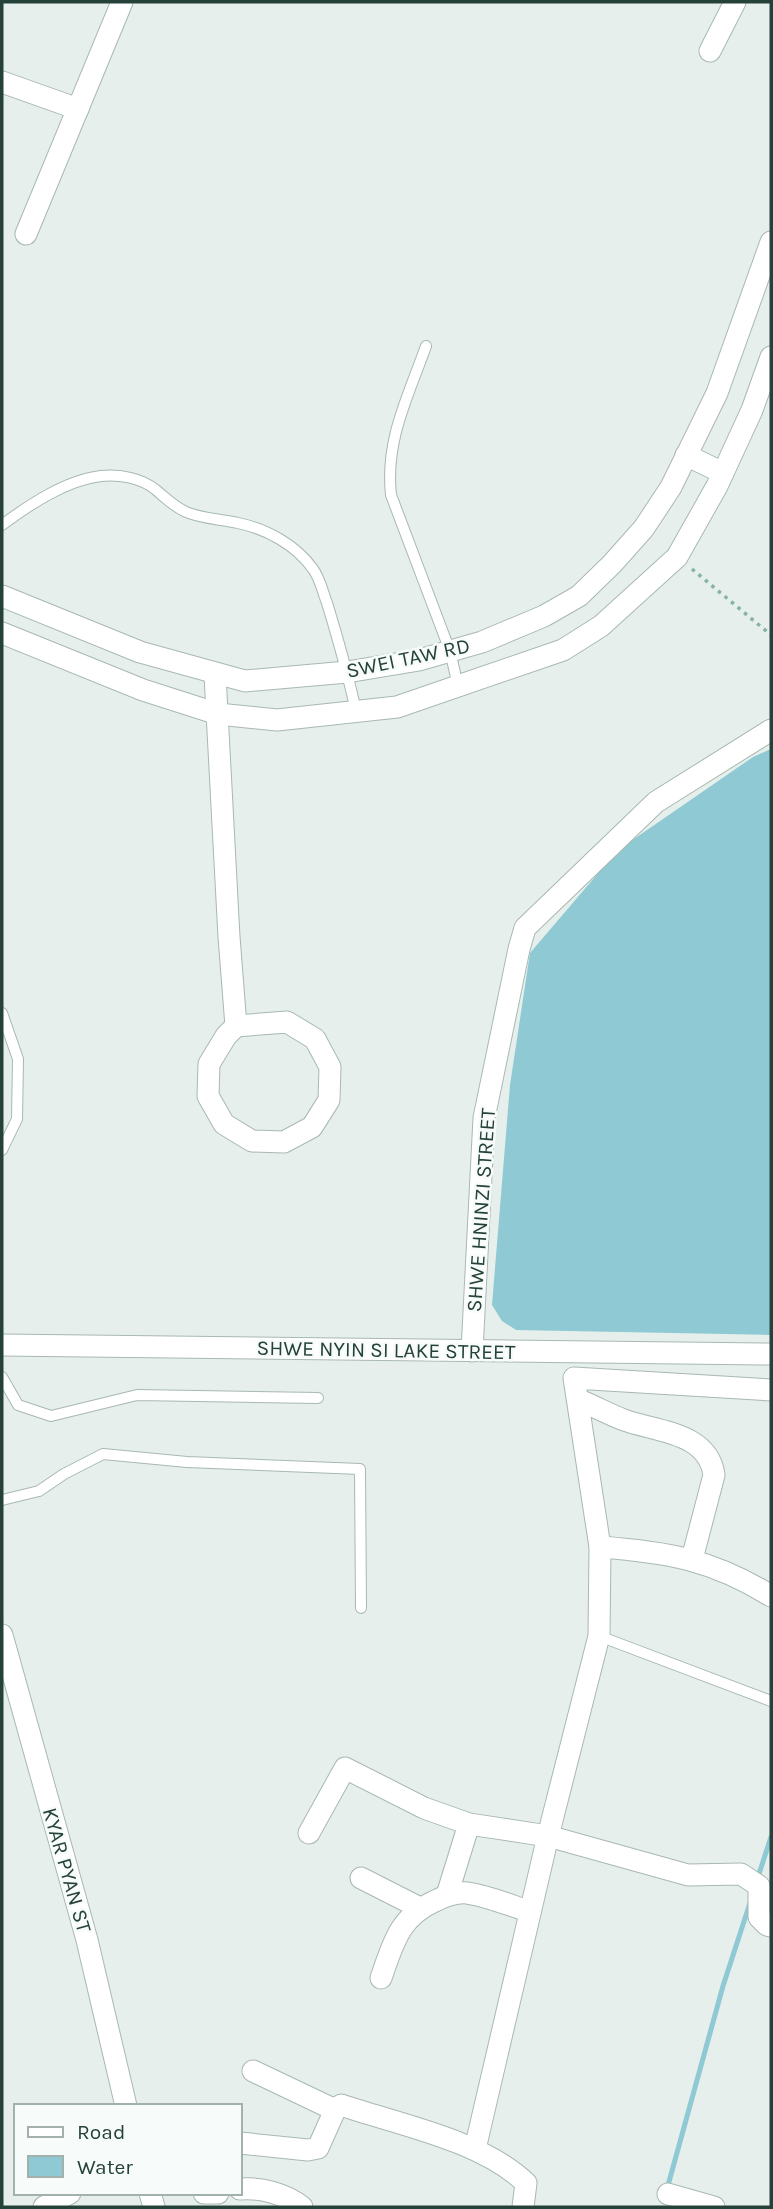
<svg xmlns="http://www.w3.org/2000/svg" width="773" height="2209" font-family="Karla,sans-serif">
	<style>
		.water { fill: #8ec9d4 }
		.lines { fill: none; stroke-linecap: round; stroke-linejoin: round }
		.stream { stroke: #8ec9d4; stroke-width: 5 }
		.service-casing { stroke: #a8b8b2; stroke-width: 12 }
		.minor-casing { stroke: #a8b8b2; stroke-width: 23 }
		.path { stroke: #86b3a5; stroke-width: 3.5; stroke-dasharray: 3.5 5; stroke-linecap: butt }
		.service { stroke: #fff; stroke-width: 10 }
		.minor { stroke: #fff; stroke-width: 21 }
		.labels { text-anchor: middle; stroke-width: 5; stroke-linejoin: round; paint-order: stroke }
		.street-label { font-size: 21px; fill: #24423a; stroke: #f7fbf9 }
	</style>
	<rect width="100%" height="100%" fill="#e6efeb"/>
	<polygon class="water" points="771,749 771,1335 516,1330 502,1321 492,1305 510,1085 530,953 618,850 753,757"/>
	<g class="lines">
		<g class="stream">
			<polyline points="757,1880 771,1837"/>
			<polyline points="667,2189 723,1986 750,1903"/>
		</g>
		<defs>
			<g id="service">
				<path d="M426,346C408,397 385,440 391,495L450,651L458,686"/>
				<path d="M2,525C29,505 66,480 101,476C119,474 142,478 156,490C167,499 173,506 186,512C203,519 220,519 238,523C267,529 296,545 313,569C320,578 323,593 327,603C338,639 348,675 356,711"/>
				<polyline points="2,1013 18,1059 17,1119 2,1150"/>
				<polyline points="2,1377 18,1405 51,1416 137,1395 318,1398"/>
				<polyline points="2,1500 39,1491 64,1474 103,1454 187,1462 360,1469 361,1608"/>
				<polyline points="599,1636 771,1701"/>
			</g>
			<g id="minor">
				<polyline points="710,51 735,2"/>
				<polyline points="2,82 78,109"/>
				<polyline points="26,234 122,2"/>
				<polyline points="686,455 723,473"/>
				<polyline points="2,596 140,652 245,681 347,672 419,660 482,642 544,616 579,596 612,564 644,528 671,487 717,393 771,242"/>
				<polyline points="2,633 143,690 218,714 277,720 397,707 563,650 601,626 677,557 717,486 752,410 771,357"/>
				<polyline points="215,675 229,937 236,1026"/>
				<polygon points="287,1022 315,1039 330,1067 329,1100 312,1127 284,1142 252,1141 224,1124 208,1096 209,1064 226,1036 236,1026"/>
				<polyline points="2,1345 771,1354"/>
				<polyline points="472,1351 484,1118 519,949 525,928 656,802 771,730"/>
				<path d="M579,1400C594,1406 608,1414 624,1420C657,1432 708,1432 714,1475L692,1559"/>
				<path d="M600,1547C668,1552 713,1560 771,1596"/>
				<polyline points="2,1635 87,1940 126,2106"/>
				<polyline points="309,1833 345,1768 424,1808 469,1824 548,1836 688,1875 741,1874 759,1886 759,1917 767,1925 771,1926"/>
				<polyline points="361,1878 420,1908"/>
				<polyline points="447,1895 469,1824"/>
				<path d="M381,1978C393,1944 399,1917 435,1901C445,1896 456,1892 467,1893C488,1896 510,1905 530,1912"/>
				<polyline points="253,2071 335,2110"/>
				<path d="M240,2143L308,2150L318,2148L335,2110L341,2105C400,2125 481,2140 526,2183L523,2207"/>
				<polyline points="475,2149 548,1836 599,1636 600,1547 574,1378 771,1390"/>
				<path d="M240,2189C260,2187 286,2194 302,2207"/>
				<polyline points="150,2193 154,2207"/>
				<polyline points="204,2193 218,2193"/>
				<polyline points="668,2194 714,2207"/>
				<polyline points="44,2207 70,2193"/>
			</g>
		</defs>
		<use href="#service" class="service-casing"/>
		<use href="#minor" class="minor-casing"/>
		<polyline class="path" points="692,569 771,635"/>
		<use href="#service" class="service"/>
		<use href="#minor" class="minor"/>
	</g>
	<g class="labels">
		<g class="street-label">
			<text transform="translate(408 658) rotate(-12)" y="7">SWEI TAW RD</text>
			<text transform="translate(481 1210) rotate(-86)" y="7">SHWE HNINZI STREET</text>
			<text transform="translate(386 1350) rotate(1)" y="7">SHWE NYIN SI LAKE STREET</text>
			<text transform="translate(67 1870) rotate(74)" y="7">KYAR PYAN ST</text>
		</g>
	</g>
	<rect width="773" height="2209" fill="none" stroke="#24423a" stroke-width="7"/>
	<rect x="14" y="2104" width="228" height="91" fill="#f7fbf9" stroke="#a3b1ad" stroke-width="2"/>
	<rect x="28" y="2127" width="35" height="10" fill="#ffffff" stroke="#a3b1ad" stroke-width="2"/>
	<text x="77" y="2139" font-size="21" fill="#24423a">Road</text>
	<rect x="28" y="2156" width="35" height="21" fill="#8ec9d4" stroke="#a3b1ad" stroke-width="2"/>
	<text x="77" y="2174" font-size="21" fill="#24423a">Water</text>
</svg>
